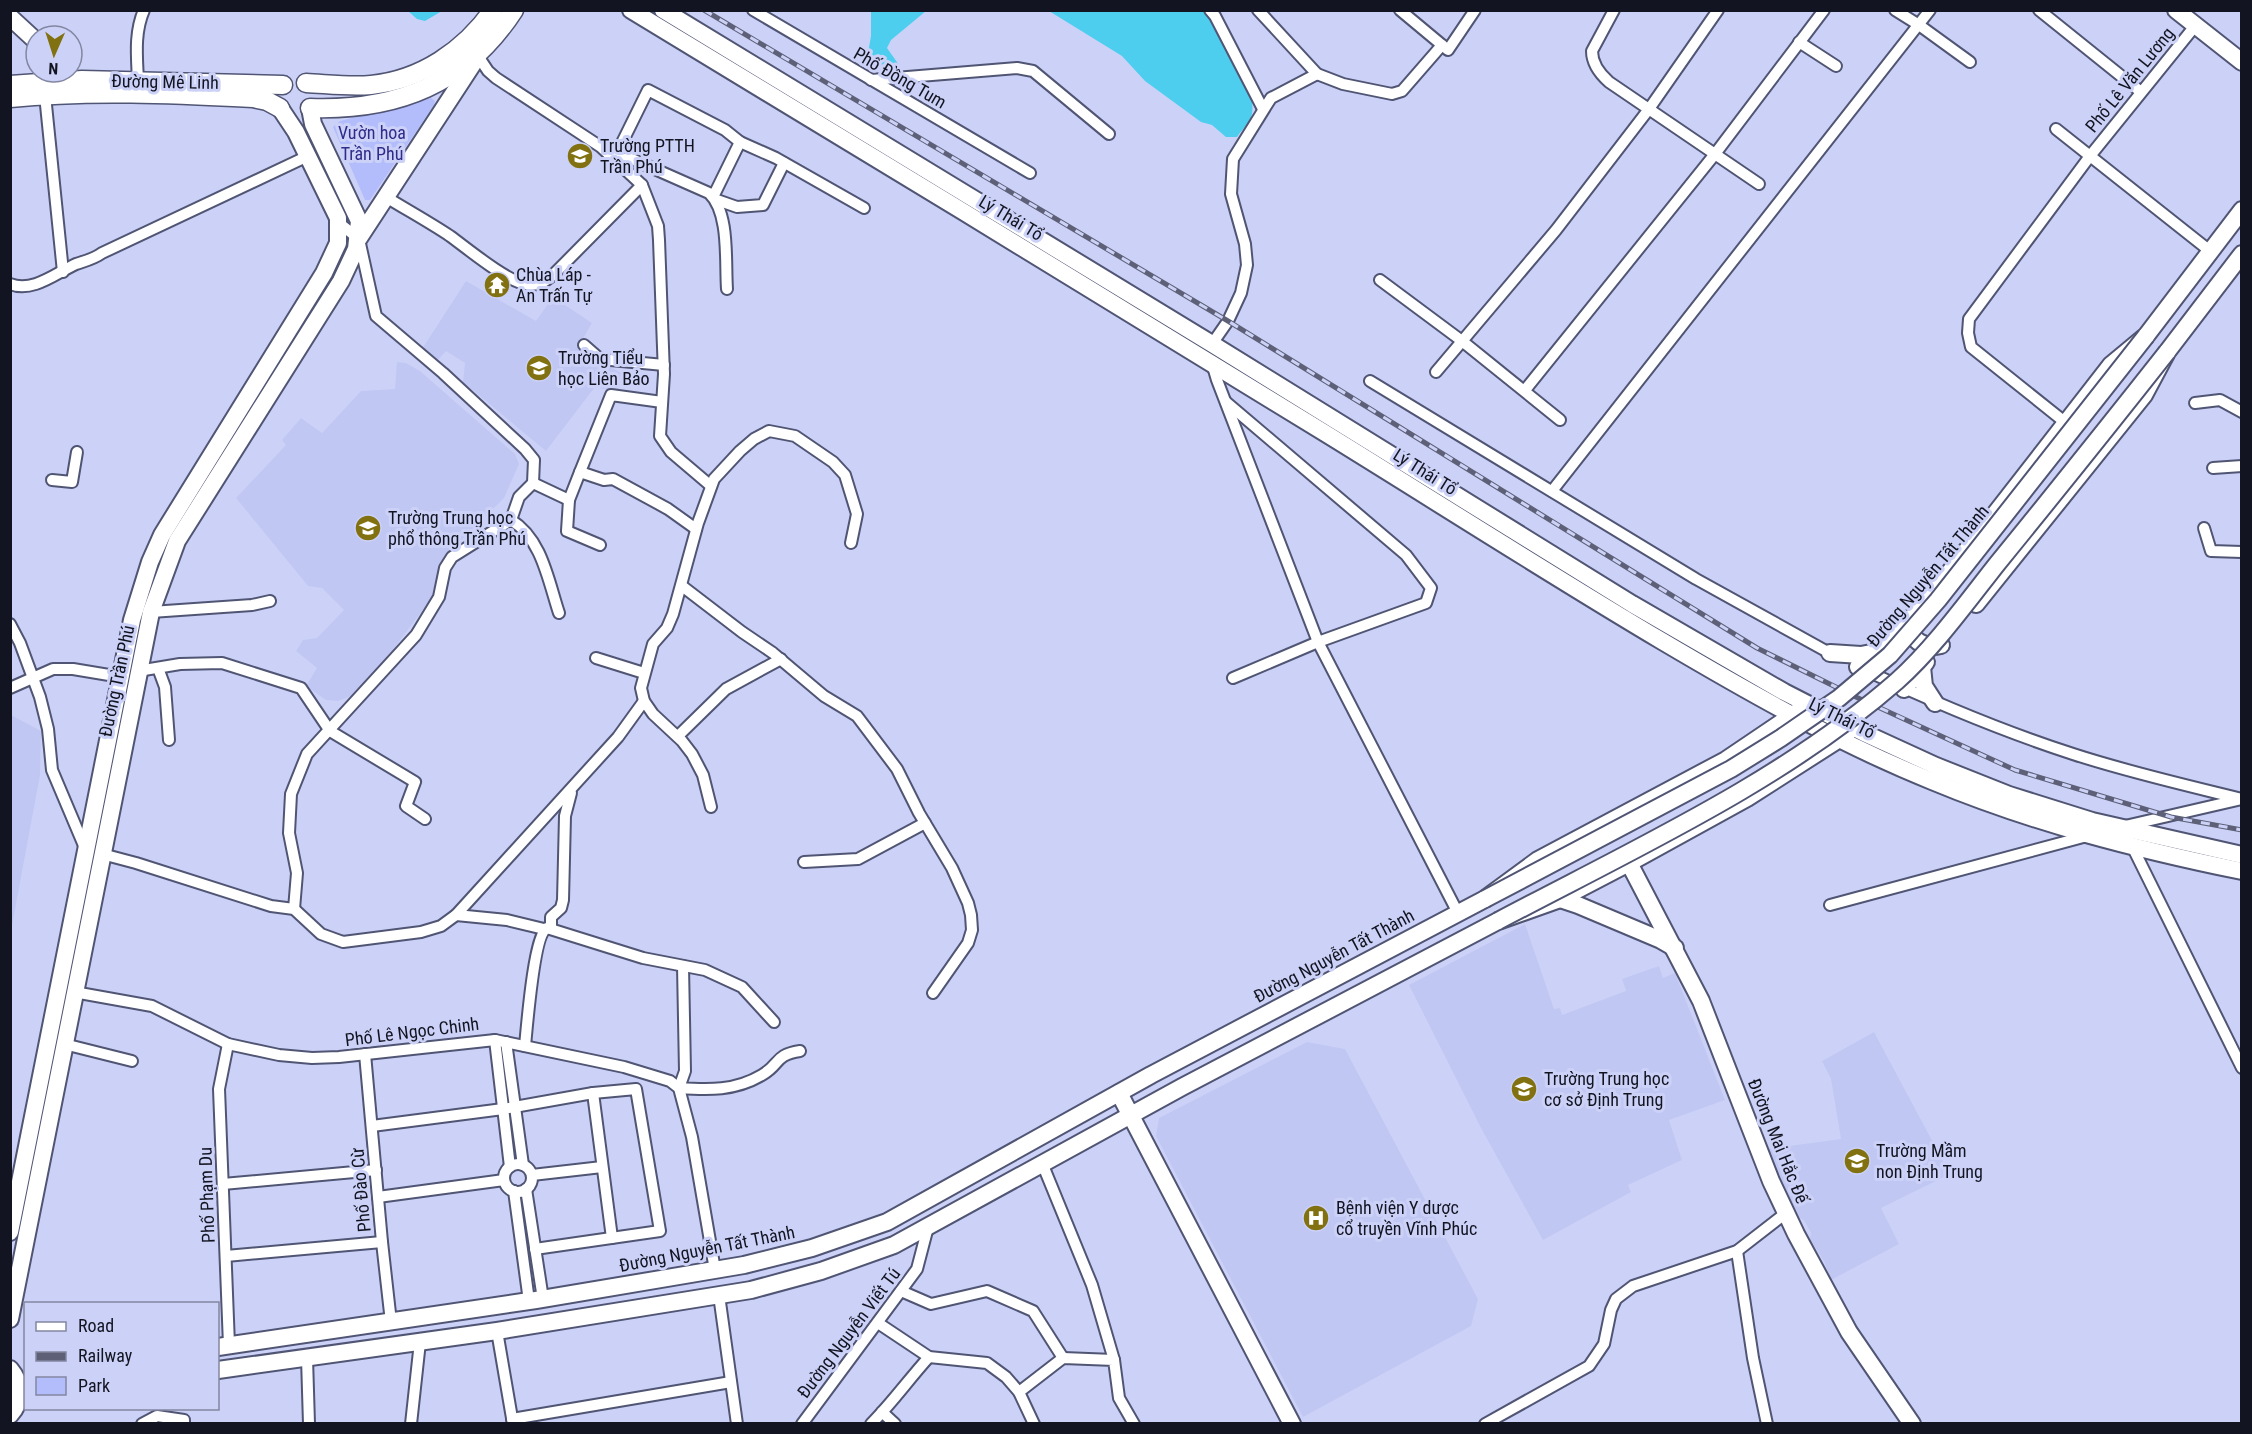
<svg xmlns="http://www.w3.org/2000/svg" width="2252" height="1434" font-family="'Roboto Condensed',sans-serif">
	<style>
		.built { fill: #c1c7f3 }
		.green { fill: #b4bdfc }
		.water { fill: #4eceef }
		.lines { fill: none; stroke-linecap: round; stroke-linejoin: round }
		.street-casing { stroke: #505574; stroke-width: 14 }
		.secondary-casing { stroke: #505574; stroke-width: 20 }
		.primary-casing { stroke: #505574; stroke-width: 21 }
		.street { stroke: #fff; stroke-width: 10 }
		.secondary { stroke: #fff; stroke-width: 16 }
		.primary { stroke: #fff; stroke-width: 18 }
		.rail-casing { stroke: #5d6077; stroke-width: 5 }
		.rail { stroke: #ccd2f7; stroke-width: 3; stroke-dasharray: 9; stroke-linecap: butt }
		.secondary-bridge-casing { stroke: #505574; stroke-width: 20; stroke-linecap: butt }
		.secondary-bridge { stroke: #fff; stroke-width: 16 }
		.labels { text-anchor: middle; stroke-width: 6; stroke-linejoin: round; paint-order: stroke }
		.street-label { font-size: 18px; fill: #131421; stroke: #ccd2f7 }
		.park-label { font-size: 18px; fill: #302b88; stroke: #ccd2f7 }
		.poi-label { font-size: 18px; fill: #131421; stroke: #ccd2f7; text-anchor: start }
	</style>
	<rect width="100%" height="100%" fill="#ccd2f7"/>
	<g class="built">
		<polygon points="466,281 536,321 553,297 592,323 578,347 621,373 618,392 595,387 546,451 463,382 465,363 446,351 437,361 422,349"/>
		<polygon points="397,362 406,363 420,371 515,454 519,464 504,498 443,558 434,595 389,655 357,694 338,701 326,700 306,686 317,668 296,651 303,640 317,638 344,610 322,588 308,586 236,498 286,445 282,440 301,418 322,433 361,391 395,389"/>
		<polygon points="11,715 41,731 40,775 11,931"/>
		<polygon points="1525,924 1554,1009 1560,1008 1562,1015 1626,991 1622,979 1659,966 1663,978 1675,973 1725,1100 1669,1120 1682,1160 1628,1185 1631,1192 1543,1240 1481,1128 1409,985"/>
		<polygon points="1874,1032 1950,1174 1881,1208 1899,1244 1831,1280 1824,1261 1810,1239 1811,1233 1804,1220 1794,1216 1766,1149 1841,1139 1831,1079 1822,1061"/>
		<polygon points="1307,1042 1345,1049 1478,1299 1471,1326 1303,1417 1156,1136 1159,1118"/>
	</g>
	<polygon class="green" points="431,98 435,101 434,105 370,200 365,200 333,127 340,121"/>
	<g class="water">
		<polygon points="408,11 442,11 425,21 417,19"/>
		<polygon points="871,11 926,11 891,40 887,48 899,65 900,72 894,73 867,59 871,36"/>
		<path d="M1049,11H1204L1212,19C1224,41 1261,93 1251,118C1248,124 1241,131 1237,137H1226L1212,125L1201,122L1145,81L1122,56Z"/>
	</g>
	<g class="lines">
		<defs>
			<g id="street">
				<polyline points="753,10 1030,173"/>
				<polyline points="1210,10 1215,16 1263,109"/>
				<polyline points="1258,10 1317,74 1343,84 1392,94 1402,91 1442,45"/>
				<polyline points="1400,10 1448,50 1475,10"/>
				<path d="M1614,10L1592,51C1592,64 1600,74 1609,82L1759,184"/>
				<polyline points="1895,10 1919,25 1970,62"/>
				<polyline points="2039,10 2141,92"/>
				<polyline points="1799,42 1836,66"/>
				<polyline points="478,56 488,71 496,78 601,147 642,185 658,226 659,240 664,374 660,436 671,452 711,486"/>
				<polyline points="871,80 1017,68 1033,71 1109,134"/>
				<path d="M138,81C137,57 134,33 144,10"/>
				<polyline points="45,95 63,272"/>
				<polyline points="2056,129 2210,251"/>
				<polyline points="740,142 776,158 864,208"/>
				<path d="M386,197C407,210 429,222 450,236C468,249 505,280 525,284C538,287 545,282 554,274L642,185"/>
				<path d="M713,197L740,142L725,130L648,90L614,159H632L709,193C730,213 725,261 727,289"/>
				<polyline points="717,200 737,207 763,205 784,163"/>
				<polyline points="1380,280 1462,341 1560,420"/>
				<path d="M10,284C33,293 56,273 76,264C85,261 94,259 102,253L308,156"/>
				<polyline points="1212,344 1228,321 1241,293 1247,265 1245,244 1231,194 1233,159 1271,98 1317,74"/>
				<polyline points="584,345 600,359 664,365"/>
				<polyline points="1212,363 1217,380 1318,642 1458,913"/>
				<polyline points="1436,372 1556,230 1649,109 1718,10"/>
				<polyline points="1370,381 1696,579 1835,656"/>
				<polyline points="1525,390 1715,154 1824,10"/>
				<polyline points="1226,402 1406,555 1431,588 1426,603 1318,642 1233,678"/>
				<polyline points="2195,403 2220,400 2242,412"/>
				<polyline points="2066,423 1971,347 1968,333 1969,319 2090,156 2195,26"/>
				<polyline points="2213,468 2242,466"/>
				<polyline points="580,472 611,395 662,402"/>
				<polyline points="52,480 72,482 77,452"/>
				<polyline points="533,483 569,500 580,472 604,480 613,479 668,509 696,529"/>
				<polyline points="1552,491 1930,10"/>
				<polyline points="569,500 567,531 600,545"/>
				<path d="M511,520C542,539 548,580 559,613"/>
				<polyline points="2204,528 2211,551 2242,552"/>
				<polyline points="682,586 742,632 773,653 824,696 857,716 897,769 919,813 952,868 968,903 971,915 972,930 968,943 933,993"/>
				<polyline points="151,612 252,605 270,601"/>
				<polyline points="10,624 20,643 40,697 48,729 52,770 85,848"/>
				<polyline points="596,658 644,673"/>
				<polyline points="158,668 165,687 169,740"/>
				<path d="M1865,670C1933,702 2002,731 2073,754C2128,772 2185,785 2242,799"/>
				<polyline points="138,671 180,664 222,663 301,688 330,731 415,782 406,806 425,819"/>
				<polyline points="10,688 53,669 73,669 121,677"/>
				<polyline points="678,736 726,689 781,659"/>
				<polyline points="711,807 703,775 692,754 682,741 653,714 644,701 641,688 653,644 667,628 673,614 698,523 714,479 740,451 754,439 769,431 795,436 833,462 845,475 857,514 851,543"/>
				<polyline points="2125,826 2242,799"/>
				<polyline points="2130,842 2242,1068"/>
				<polyline points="102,854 136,863 271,906 294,909 321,934 343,942 421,932 441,926 456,915 618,737 644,701"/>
				<polyline points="804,862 858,859 925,823"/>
				<polyline points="1830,905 2087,836"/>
				<polyline points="294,909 297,873 289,833 291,794 307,754 416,635 439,597 445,568 452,557 511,520 519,497 533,483 534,460 525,449 443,373 376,316 359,239 339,223"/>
				<polyline points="456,915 507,920 544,929"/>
				<polyline points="551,929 551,917 561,908 563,900 565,816 571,793"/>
				<path d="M683,966L685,1071L679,1088C709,1090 735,1091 762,1075C781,1064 774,1055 800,1051"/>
				<polyline points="74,992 152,1006 228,1044 279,1055 312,1058 339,1057 495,1040 624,1067 670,1081 679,1088 692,1137 715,1270"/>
				<polyline points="495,1040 510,1167"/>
				<polyline points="506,1042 523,1165"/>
				<polyline points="64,1044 132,1061"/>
				<polyline points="228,1044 219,1089 229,1345"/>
				<path d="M525,1046C527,1026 534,935 547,928L643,958L705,970L742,987L774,1022"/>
				<polyline points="365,1054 382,1242 391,1322"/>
				<polyline points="593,1093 612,1238"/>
				<polyline points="372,1126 503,1109 593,1093 636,1089 660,1231 535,1249"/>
				<polyline points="1042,1163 1092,1285 1114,1360"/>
				<circle cx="518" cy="1178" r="14"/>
				<polyline points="532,1175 602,1167"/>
				<polyline points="223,1184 376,1170"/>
				<polyline points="526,1189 543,1299"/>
				<polyline points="514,1191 529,1301"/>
				<polyline points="378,1197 504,1180"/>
				<polyline points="1737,1251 1753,1358 1767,1424"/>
				<polyline points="226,1256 382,1242"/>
				<polyline points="901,1291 931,1304 987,1291 1033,1311 1063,1358"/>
				<polyline points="719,1295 737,1424"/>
				<polyline points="878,1323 929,1357 987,1363 1006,1377 1019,1392 1034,1424"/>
				<polyline points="497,1331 513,1424"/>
				<polyline points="307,1358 309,1424"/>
				<polyline points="1019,1392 1063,1358 1114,1360 1119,1398 1134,1424"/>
				<polyline points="882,1412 895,1424"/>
				<polyline points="512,1419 731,1382"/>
				<polyline points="142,1424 157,1416 184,1420 184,1424"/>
				<polyline points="411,1424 420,1342"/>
				<polyline points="802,1424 917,1269 928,1227"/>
				<path d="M871,1424C892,1403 909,1379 929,1357"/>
				<polyline points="1485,1424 1589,1366 1604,1344 1611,1310 1616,1299 1633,1286 1737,1251 1786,1213"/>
			</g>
			<g id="secondary">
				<path d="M631,10C863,151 1094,290 1325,433C1437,502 1549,574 1662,641C1750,693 1838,743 1932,781C2033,823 2135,849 2242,871"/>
				<polyline points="663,10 1212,344 1632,604 1784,692 1864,733 1936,766 2009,795 2092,821 2242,855"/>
				<polyline points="2176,10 2242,62"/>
				<polyline points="10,17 36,41"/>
				<polyline points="359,238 478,56"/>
				<polyline points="1976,604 2144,395 2167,352 2242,254"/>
				<path d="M1908,622C1910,640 1923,649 1941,645"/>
				<polyline points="1830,653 1861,655 1876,652"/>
				<polyline points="1858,667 1883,650 1932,595 2111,365 2146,336 2242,210"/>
				<polyline points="1922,667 1924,686 1935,703"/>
				<polyline points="1904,689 1926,662"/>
				<polyline points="1629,863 1701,1001 1771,1181 1796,1234 1849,1332 1912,1424"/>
				<polyline points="1560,899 1578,905 1661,940 1675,948"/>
				<polyline points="1119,1093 1292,1424"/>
				<polyline points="10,1232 132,620 150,562 162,535 324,273 338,243 338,218 296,132 280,108"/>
				<polyline points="10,1319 151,612 177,541 341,281 356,249 359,221 313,124 310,108"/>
				<polyline points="218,1347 536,1300 744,1265 812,1248 887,1222 1151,1075 1485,899 1538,860 1726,760 1800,710"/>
				<path d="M10,1369C22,1383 23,1401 10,1415"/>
				<polyline points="218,1370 497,1331 751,1290 821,1271 894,1245 1182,1087 1498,921 1560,899 1629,863 1747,798 1847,734"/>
			</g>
			<g id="primary">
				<path d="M306,83C327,84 350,87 371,85C421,80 464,51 493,10"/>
				<polyline points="10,85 82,80 283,85"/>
				<path d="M10,98C91,90 172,94 253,98L267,101L280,108"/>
				<path d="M310,108C397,111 466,84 514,10"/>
			</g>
		</defs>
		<use href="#street" class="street-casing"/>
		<use href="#secondary" class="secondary-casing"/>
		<use href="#primary" class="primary-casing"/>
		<use href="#street" class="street"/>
		<use href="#secondary" class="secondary"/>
		<use href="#primary" class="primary"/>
		<defs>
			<polyline id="rail" points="704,10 1228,321 1757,648 1856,697 2015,770 2171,817 2242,830"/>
		</defs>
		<use href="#rail" class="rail-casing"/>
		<use href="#rail" class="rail"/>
		<defs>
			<g id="secondary-bridge">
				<polyline points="1485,899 1731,769 1781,738 1839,698 1890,655 1938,600 2146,336"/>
				<path d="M1498,921C1632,850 1783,781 1897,681C1933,649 1967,602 1997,564C2054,494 2111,423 2167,352"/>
			</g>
		</defs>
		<use href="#secondary-bridge" class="secondary-bridge-casing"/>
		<use href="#secondary-bridge" class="secondary-bridge"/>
	</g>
	<defs>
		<symbol id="school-disc" viewBox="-11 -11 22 22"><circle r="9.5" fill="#827111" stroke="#ccd2f7"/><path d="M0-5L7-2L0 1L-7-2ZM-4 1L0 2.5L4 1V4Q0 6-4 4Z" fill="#fff"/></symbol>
		<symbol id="temple-disc" viewBox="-11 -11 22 22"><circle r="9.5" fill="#827111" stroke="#ccd2f7"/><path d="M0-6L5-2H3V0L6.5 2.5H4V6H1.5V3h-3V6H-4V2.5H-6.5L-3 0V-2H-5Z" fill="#fff"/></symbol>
		<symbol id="hospital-disc" viewBox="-11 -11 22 22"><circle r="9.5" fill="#827111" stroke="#ccd2f7"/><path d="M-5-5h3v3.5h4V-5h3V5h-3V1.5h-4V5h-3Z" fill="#fff"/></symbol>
	</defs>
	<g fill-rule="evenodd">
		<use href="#school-disc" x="565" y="141" width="30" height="30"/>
		<use href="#temple-disc" x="482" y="270" width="30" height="30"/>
		<use href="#school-disc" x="524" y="353" width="30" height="30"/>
		<use href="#school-disc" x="353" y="513" width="30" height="30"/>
		<use href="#school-disc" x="1509" y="1074" width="30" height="30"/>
		<use href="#school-disc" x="1842" y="1146" width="30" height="30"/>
		<use href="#hospital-disc" x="1301" y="1203" width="30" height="30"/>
	</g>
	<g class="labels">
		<g class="street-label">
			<text transform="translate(900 78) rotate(30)" y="6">Phố Đồng Tum</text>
			<text transform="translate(2130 80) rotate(-51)" y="6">Phố Lê Văn Lương</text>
			<text transform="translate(165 82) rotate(1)" y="6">Đường Mê Linh</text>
			<text transform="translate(1011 218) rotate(31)" y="6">Lý Thái Tổ</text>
			<text transform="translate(1425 472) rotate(32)" y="6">Lý Thái Tổ</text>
			<text transform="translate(1928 576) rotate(-50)" y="6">Đường Nguyễn Tất Thành</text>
			<text transform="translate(117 681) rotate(-78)" y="6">Đường Trần Phú</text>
			<text transform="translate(1842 718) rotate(26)" y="6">Lý Thái Tổ</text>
			<text transform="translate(1334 956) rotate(-28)" y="6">Đường Nguyễn Tất Thành</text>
			<text transform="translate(412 1032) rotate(-7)" y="6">Phố Lê Ngọc Chinh</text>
			<text transform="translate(1778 1141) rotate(68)" y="6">Đường Mai Hắc Đế</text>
			<text transform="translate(361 1190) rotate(-95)" y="6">Phố Đào Cừ</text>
			<text transform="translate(207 1195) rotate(-92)" y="6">Phố Phạm Du</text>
			<text transform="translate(707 1249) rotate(-11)" y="6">Đường Nguyễn Tất Thành</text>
			<text transform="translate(849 1333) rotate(-53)" y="6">Đường Nguyễn Viết Tú</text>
		</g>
		<g class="park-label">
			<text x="372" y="139">Vườn hoa<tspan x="372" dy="21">Trần Phú</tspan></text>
		</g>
		<g class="poi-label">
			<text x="600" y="152">Trường PTTH<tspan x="600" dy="21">Trần Phú</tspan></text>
			<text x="516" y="281">Chùa Láp -<tspan x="516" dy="21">An Trấn Tự</tspan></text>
			<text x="558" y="364">Trường Tiểu<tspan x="558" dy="21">học Liên Bảo</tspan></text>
			<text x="388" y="524">Trường Trung học<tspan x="388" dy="21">phổ thông Trần Phú</tspan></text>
			<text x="1544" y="1085">Trường Trung học<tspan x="1544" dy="21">cơ sở Định Trung</tspan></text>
			<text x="1876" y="1157">Trường Mầm<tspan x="1876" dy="21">non Định Trung</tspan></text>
			<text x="1336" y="1214">Bệnh viện Y dược<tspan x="1336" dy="21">cổ truyền Vĩnh Phúc</tspan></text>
		</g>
	</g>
	<rect width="2252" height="1434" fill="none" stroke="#131421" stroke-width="24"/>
	<rect x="24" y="1302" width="195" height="108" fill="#ccd2f7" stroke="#8286a1" stroke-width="1.5"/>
	<rect x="36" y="1322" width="30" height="9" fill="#ffffff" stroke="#8286a1" stroke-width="1.5"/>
	<text x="78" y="1332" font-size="18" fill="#131421">Road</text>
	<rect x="36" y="1352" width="30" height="9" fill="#5d6077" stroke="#8286a1" stroke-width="1.5"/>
	<text x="78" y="1362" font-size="18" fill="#131421">Railway</text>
	<rect x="36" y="1377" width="30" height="18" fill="#b4bdfc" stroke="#8286a1" stroke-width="1.5"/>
	<text x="78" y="1392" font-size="18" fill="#131421">Park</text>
	<g transform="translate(54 54) rotate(183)"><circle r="28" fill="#ccd2f7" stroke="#8286a1" stroke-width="1.5"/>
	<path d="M0-4.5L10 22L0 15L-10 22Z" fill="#827111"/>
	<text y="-9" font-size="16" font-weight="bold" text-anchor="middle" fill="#131421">N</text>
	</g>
</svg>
